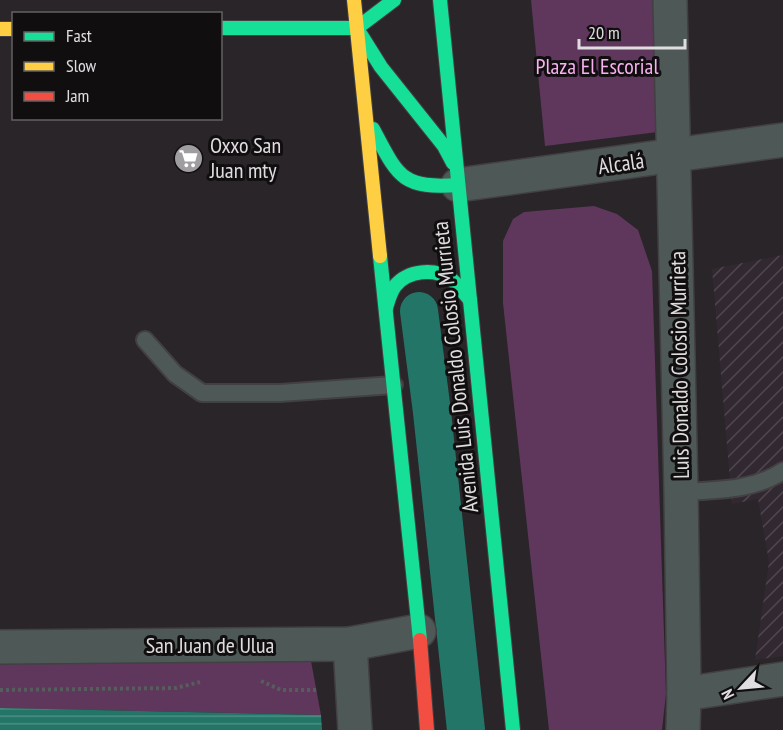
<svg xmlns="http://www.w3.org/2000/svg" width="783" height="730" font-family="'PT Sans Narrow',sans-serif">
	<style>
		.industrial { fill: url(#industrial-furrows) }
		.park { fill: #5f375c }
		.water { fill: url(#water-rules) }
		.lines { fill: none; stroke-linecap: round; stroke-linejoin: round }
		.canal { stroke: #237667; stroke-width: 38 }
		.lane-casing { stroke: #424042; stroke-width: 20 }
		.street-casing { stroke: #424042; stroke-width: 36 }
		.fast-casing { stroke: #424042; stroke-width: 16 }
		.slow-casing { stroke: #424042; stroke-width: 16 }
		.jam-casing { stroke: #424042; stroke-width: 16 }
		.path { stroke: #565d5c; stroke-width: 4; stroke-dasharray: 3 3; stroke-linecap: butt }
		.lane { stroke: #4e5957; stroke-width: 16 }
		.street { stroke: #4e5957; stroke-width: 33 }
		.fast { stroke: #16e098; stroke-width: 14 }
		.slow { stroke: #ffcf43; stroke-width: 14 }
		.jam { stroke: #f24e42; stroke-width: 14 }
		.labels { text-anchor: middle; stroke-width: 6; stroke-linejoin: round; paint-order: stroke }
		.park-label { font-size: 22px; fill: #f7b2ef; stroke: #110e10 }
		.poi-label { font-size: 22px; fill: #e0dde0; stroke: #110e10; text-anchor: start }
		.street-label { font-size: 22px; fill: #e0dde0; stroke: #110e10 }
	</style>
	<defs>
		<pattern id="industrial-furrows" width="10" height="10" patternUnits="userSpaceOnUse" patternTransform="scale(1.5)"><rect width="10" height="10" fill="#322831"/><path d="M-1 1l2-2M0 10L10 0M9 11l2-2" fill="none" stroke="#4f474f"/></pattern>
		<pattern id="water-rules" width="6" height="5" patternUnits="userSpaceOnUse" patternTransform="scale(1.5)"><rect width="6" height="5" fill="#237667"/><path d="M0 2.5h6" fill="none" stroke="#4d8f84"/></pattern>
	</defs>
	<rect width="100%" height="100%" fill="#292528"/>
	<polygon class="industrial" points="783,255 783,656 755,660 769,562 758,499 732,504 712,269"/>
	<g class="park">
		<polygon points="531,0 654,0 658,132 545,146"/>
		<polygon points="594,206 617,214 638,230 652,271 666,694 662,730 549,730 503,303 503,241 513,219 524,212"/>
		<polygon points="118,657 311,661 321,715 0,708 0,658"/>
	</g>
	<polygon class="water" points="0,708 321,715 322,730 0,730"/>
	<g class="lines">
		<polyline class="canal" points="419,311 432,412 466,730"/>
		<defs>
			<g id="lane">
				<polyline points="145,340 175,374 202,393 280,393 394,385"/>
				<path d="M681,492C716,490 753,491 783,471"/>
			</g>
			<g id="street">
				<polyline points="670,0 681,492 684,694 683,730"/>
				<polyline points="458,185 783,140"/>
				<polyline points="350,644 355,730"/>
				<polyline points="0,647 350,644 419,631"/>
				<polyline points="684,694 783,679"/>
			</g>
			<g id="fast">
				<polyline points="440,0 513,730"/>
				<polyline points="220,28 357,28"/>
				<polyline points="357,28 394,0"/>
				<polyline points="361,35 381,67 444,146 453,163"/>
				<path d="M373,129C398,176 401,189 458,185"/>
				<polyline points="380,256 420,640"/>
				<path d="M386,308C388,301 390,293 395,286C408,270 434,268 451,279C458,285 464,293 470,300"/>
			</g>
			<g id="slow">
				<polyline points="354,0 380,256"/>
				<polyline points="0,29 14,29"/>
			</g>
			<polyline id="jam" points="420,640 427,730"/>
		</defs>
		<use href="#lane" class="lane-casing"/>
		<use href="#street" class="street-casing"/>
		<use href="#fast" class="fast-casing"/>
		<use href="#slow" class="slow-casing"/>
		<use href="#jam" class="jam-casing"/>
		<g class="path">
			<polyline points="261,681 281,690 317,690"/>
			<polyline points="0,690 176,688 200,682"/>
		</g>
		<use href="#lane" class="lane"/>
		<use href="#street" class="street"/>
		<use href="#fast" class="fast"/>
		<use href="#slow" class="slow"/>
		<use href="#jam" class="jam"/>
	</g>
	<defs>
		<symbol id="supermarket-disc" viewBox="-11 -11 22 22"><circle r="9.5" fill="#a09da0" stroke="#110e10"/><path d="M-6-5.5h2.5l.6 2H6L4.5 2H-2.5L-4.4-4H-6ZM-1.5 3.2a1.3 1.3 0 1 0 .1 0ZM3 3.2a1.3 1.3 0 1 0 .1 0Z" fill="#fff"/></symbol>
	</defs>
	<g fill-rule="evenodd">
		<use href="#supermarket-disc" x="172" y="142" width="33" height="33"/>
	</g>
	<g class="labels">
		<g class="park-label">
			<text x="597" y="74">Plaza El Escorial</text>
		</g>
		<g class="poi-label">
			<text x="210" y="153">Oxxo San<tspan x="210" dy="25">Juan mty</tspan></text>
		</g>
		<g class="street-label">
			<text transform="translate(621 163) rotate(-8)" y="8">Alcalá</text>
			<text transform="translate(679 365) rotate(-91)" y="8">Luis Donaldo Colosio Murrieta</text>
			<text transform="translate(455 367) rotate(-96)" y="8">Avenida Luis Donaldo Colosio Murrieta</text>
			<text x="210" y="653">San Juan de Ulua</text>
		</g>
	</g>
	<rect x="12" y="12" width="210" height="108" fill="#110e10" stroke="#646163" stroke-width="1.5"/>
	<rect x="24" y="32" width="30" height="9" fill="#16e098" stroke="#646163" stroke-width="1.5"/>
	<text x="66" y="42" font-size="18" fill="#e0dde0">Fast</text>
	<rect x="24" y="62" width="30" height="9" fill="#ffcf43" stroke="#646163" stroke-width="1.5"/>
	<text x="66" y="72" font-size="18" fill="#e0dde0">Slow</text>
	<rect x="24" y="92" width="30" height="9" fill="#f24e42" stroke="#646163" stroke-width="1.5"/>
	<text x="66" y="102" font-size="18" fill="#e0dde0">Jam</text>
	<g transform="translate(741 688) rotate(244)" stroke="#110e10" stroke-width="4.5" paint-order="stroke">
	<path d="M0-4.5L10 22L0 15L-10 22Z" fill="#e0dde0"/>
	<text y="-9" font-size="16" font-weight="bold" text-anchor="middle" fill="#e0dde0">N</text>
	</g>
	<path d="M579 39v9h106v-9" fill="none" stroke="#e0dde0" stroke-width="3"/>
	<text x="588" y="39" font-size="18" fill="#e0dde0" stroke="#110e10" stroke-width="4.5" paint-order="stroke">20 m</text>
</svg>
